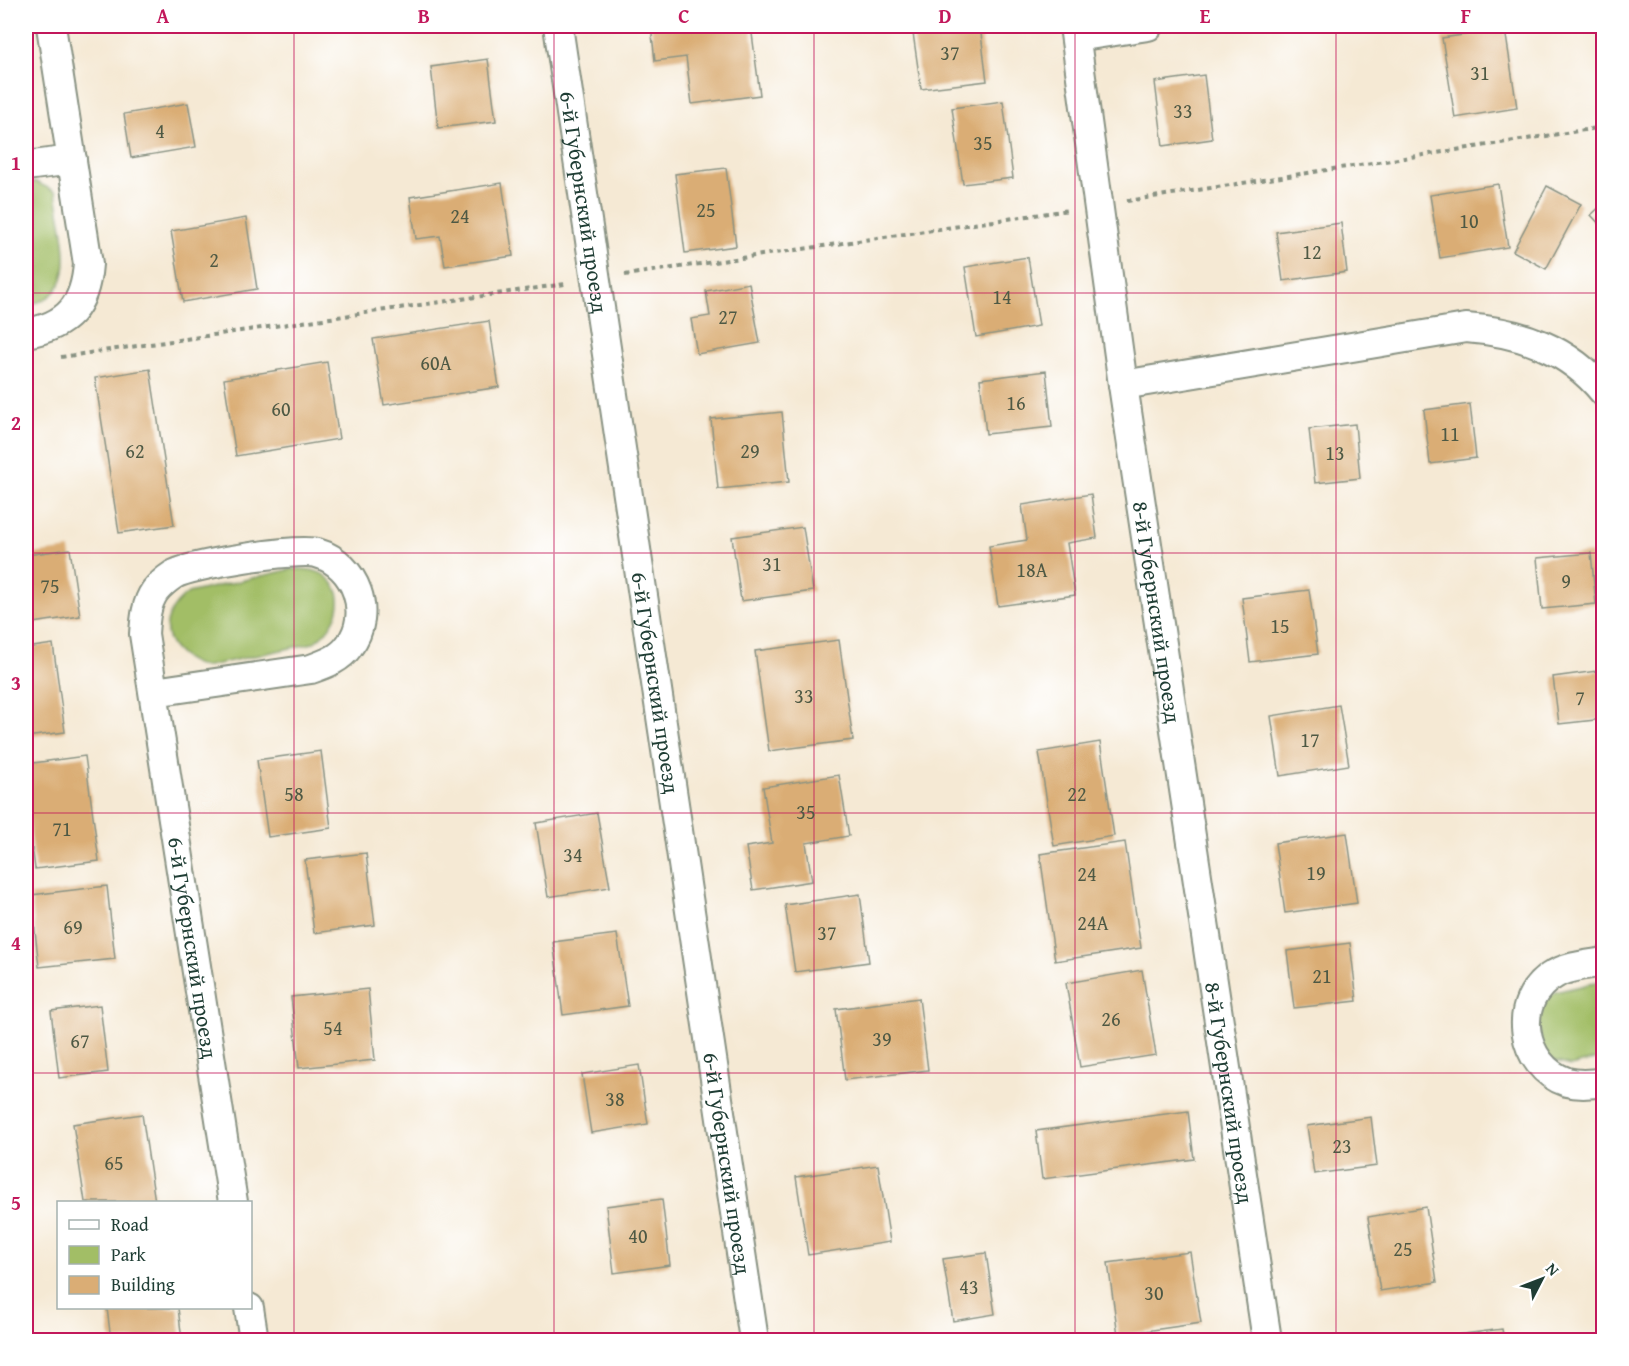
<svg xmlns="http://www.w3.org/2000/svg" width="1629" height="1366" font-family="'Gentium Book Plus',serif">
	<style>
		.green { fill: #a2be66; stroke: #607e4d; stroke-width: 1.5 }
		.building { fill: #daad75 }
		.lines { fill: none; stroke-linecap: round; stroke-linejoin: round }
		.minor-casing { stroke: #8a9384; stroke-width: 32 }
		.path { stroke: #8a9384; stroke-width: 4; stroke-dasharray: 4.5 4.5; stroke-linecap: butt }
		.minor { stroke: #fff; stroke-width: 28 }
		.grid { fill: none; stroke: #c2185b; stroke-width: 1.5; stroke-opacity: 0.55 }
		.labels { text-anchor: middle; stroke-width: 6; stroke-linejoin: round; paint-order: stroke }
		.number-label { font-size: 20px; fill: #4e5944 }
		.street-label { font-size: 22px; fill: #1f3d34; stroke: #fff }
		.neatline { fill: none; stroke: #c2185b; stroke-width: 2 }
		.grid-label { font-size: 20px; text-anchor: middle; font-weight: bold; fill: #c2185b }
	</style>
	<rect width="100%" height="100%" fill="#fff"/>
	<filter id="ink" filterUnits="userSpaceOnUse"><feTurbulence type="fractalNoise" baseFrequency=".0167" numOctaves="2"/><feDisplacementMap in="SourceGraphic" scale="12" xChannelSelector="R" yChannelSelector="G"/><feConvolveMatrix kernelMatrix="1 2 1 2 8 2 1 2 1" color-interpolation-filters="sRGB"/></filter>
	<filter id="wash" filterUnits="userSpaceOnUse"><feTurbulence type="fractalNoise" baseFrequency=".008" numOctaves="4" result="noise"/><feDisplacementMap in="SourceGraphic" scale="24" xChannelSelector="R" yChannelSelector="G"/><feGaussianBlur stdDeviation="1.35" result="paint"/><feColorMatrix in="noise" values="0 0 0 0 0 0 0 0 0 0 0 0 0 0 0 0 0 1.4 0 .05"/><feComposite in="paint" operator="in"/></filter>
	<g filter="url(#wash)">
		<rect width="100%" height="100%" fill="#f5e9d4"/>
		<g class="green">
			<path d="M36,182L56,192C61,234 85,297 26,305V183Z"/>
			<path d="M292,569C303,569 315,569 324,575C353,596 335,627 313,643L204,667C163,655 153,619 188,593Z"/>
			<polygon points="1603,981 1603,1058 1570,1066 1554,1061 1544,1052 1535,1014 1541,1002 1555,992"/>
		</g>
		<g id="blocks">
			<g class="building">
				<polygon points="651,26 751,26 760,95 692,104 686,57 655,61"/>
				<polygon points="912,26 980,26 987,81 921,89"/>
				<polygon points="1505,29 1517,108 1455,118 1442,38"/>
				<polygon points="488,59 496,121 438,128 431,67"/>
				<polygon points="1204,75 1212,139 1163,146 1155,82"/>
				<polygon points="1003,101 1013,178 963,184 952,108"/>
				<polygon points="188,103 196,147 131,158 124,114"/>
				<polygon points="726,168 736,246 685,253 675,174"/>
				<polygon points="502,183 513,256 445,266 440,236 416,239 410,197"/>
				<polygon points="1498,184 1508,247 1440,258 1430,195"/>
				<polygon points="1547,186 1581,204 1546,269 1513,251"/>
				<polygon points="1604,203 1604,229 1591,215"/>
				<polygon points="246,218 257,289 183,302 171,231"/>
				<polygon points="1341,223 1347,272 1283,281 1276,232"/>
				<polygon points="1028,257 1039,326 976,337 965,267"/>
				<polygon points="749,283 760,343 697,354 691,319 710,316 706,291"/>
				<polygon points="489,321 499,387 384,405 373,339"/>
				<polygon points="327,362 339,439 236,456 224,379"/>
				<polygon points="150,369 174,525 119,533 95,378"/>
				<polygon points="1046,371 1052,427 986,434 980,379"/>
				<polygon points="1470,404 1476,458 1430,464 1424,410"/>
				<polygon points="782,412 789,482 718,489 711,419"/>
				<polygon points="1355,424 1360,478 1315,483 1309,429"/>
				<polygon points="1091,494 1097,538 1067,543 1075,595 998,606 989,546 1027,540 1022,505"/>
				<polygon points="803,527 813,591 741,601 732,537"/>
				<polygon points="70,549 80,616 26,624 26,555"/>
				<polygon points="1591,553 1596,604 1542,609 1537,558"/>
				<polygon points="1309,590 1318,654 1250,662 1242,598"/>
				<polygon points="839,640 853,740 769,751 755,651"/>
				<polygon points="53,644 65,732 26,737 26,648"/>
				<polygon points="1604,670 1604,719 1559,724 1553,677"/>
				<polygon points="1339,705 1349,765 1280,776 1271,716"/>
				<polygon points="1100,742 1114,836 1054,846 1039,752"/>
				<polygon points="321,751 331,828 268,837 257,760"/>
				<polygon points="85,756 99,861 35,869 26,797 26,764"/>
				<polygon points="839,775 849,836 806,843 812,881 753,890 746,847 772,843 763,787"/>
				<polygon points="597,813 610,887 548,897 536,823"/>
				<polygon points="1347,833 1357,903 1285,913 1275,843"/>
				<polygon points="1125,842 1141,948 1055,961 1040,854"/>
				<polygon points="366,853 375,925 314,933 305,860"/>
				<polygon points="107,886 115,959 39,967 31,895"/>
				<polygon points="860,894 869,962 795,972 785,905"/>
				<polygon points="617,934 628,1006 563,1015 553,942"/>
				<polygon points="1350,943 1357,1001 1294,1008 1287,951"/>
				<polygon points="1142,970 1156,1055 1080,1067 1066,983"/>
				<polygon points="368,989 375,1060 299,1068 291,997"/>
				<polygon points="919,998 928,1070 845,1080 836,1009"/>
				<polygon points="100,1005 108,1072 59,1078 51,1011"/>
				<polygon points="639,1065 648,1124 591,1133 582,1074"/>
				<polygon points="1188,1111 1194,1159 1042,1179 1036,1131"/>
				<polygon points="142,1114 155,1202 85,1202 73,1124"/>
				<polygon points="1371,1117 1377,1166 1314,1174 1307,1126"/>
				<polygon points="878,1165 890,1242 808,1255 796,1177"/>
				<polygon points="662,1199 670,1265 614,1273 606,1206"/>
				<polygon points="1426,1207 1437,1282 1380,1291 1368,1217"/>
				<polygon points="1190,1252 1201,1323 1118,1335 1108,1263"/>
				<polygon points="986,1253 995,1314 953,1321 943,1259"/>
				<polygon points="107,1308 178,1308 182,1340 111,1340"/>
				<polygon points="1502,1329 1504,1340 1449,1340 1449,1336"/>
			</g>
		</g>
	</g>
	<g filter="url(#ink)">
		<use href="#blocks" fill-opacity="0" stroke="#8a9384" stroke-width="1.5"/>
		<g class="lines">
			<defs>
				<g id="minor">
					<path id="s1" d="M558,26L754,1340"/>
					<path id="s2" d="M1074,26L1123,385L1267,1340"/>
					<polyline points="1076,37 1148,26"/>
					<polyline points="26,166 72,160"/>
					<path d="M26,333C68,326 85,305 88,264L51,26"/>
					<path d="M1123,385L1466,328C1520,332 1568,348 1604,392"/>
					<path id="s3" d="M154,692L311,669C325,664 340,659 349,646C374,614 356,564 317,553C297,548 191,564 173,575C167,579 159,586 155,591C146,604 145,619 144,634L233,1202"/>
					<path d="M1604,962C1587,965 1569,966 1555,974C1509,999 1521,1067 1567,1082C1578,1085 1592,1084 1604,1082"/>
					<polyline points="249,1308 254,1340"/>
				</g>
			</defs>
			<use href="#minor" class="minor-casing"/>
			<g class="path">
				<polyline points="1127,201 1604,127"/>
				<polyline points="625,275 1069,210"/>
				<polyline points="61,357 565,284"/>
			</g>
			<use href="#minor" class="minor"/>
		</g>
	</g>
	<path class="grid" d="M294,26V1340M554,26V1340M814,26V1340M1075,26V1340M1336,26V1340M26,293H1604M26,553H1604M26,813H1604M26,1073H1604"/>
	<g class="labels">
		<g class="number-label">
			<text x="950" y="60">37</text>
			<text x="1480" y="80">31</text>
			<text x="1183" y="118">33</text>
			<text x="160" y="138">4</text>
			<text x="983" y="150">35</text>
			<text x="706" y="217">25</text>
			<text x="460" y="223">24</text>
			<text x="1469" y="228">10</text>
			<text x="1312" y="259">12</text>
			<text x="214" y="267">2</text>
			<text x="1002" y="304">14</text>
			<text x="728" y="324">27</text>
			<text x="436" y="370">60А</text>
			<text x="1016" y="410">16</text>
			<text x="281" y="416">60</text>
			<text x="1450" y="441">11</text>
			<text x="135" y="458">62</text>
			<text x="750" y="458">29</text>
			<text x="1335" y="460">13</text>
			<text x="772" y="571">31</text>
			<text x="1032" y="577">18А</text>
			<text x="1566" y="588">9</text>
			<text x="50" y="593">75</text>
			<text x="1280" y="633">15</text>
			<text x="804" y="703">33</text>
			<text x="1580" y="705">7</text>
			<text x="1310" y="747">17</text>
			<text x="294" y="801">58</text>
			<text x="1077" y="801">22</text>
			<text x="806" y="819">35</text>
			<text x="62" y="836">71</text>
			<text x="573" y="862">34</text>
			<text x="1316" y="880">19</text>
			<text x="1087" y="881">24</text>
			<text x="1093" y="930">24А</text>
			<text x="73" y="934">69</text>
			<text x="827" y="940">37</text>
			<text x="1322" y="983">21</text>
			<text x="1111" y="1026">26</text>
			<text x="333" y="1035">54</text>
			<text x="882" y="1046">39</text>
			<text x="80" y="1048">67</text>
			<text x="615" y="1106">38</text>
			<text x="1342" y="1153">23</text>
			<text x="114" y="1170">65</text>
			<text x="638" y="1243">40</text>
			<text x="1403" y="1256">25</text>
			<text x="969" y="1294">43</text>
			<text x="1154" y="1300">30</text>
		</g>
		<g class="street-label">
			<text dy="8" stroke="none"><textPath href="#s1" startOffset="178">6-й Губернский проезд</textPath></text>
			<text dy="8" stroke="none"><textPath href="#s2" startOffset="592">8-й Губернский проезд</textPath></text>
			<text dy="8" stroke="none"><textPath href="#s1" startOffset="664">6-й Губернский проезд</textPath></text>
			<text dy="8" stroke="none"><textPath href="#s3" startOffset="852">6-й Губернский проезд</textPath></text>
			<text dy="8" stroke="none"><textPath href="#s2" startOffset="1078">8-й Губернский проезд</textPath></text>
			<text dy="8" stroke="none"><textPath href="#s1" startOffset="1150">6-й Губернский проезд</textPath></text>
		</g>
	</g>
	<rect width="1629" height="1366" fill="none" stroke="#fff" stroke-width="66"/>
	<rect x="57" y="1201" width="195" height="108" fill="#ffffff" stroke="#a5b1ae" stroke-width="1.5"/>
	<rect x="69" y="1220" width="30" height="9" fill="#ffffff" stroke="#a5b1ae" stroke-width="1.5"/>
	<text x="111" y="1231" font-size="18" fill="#1f3d34">Road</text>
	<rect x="69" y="1246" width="30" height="18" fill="#a2be66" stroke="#a5b1ae" stroke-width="1.5"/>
	<text x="111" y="1261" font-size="18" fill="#1f3d34">Park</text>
	<rect x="69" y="1276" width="30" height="18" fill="#daad75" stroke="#a5b1ae" stroke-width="1.5"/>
	<text x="111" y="1291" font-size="18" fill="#1f3d34">Building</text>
	<g transform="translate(1542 1279) rotate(48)" stroke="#ffffff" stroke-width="4.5" paint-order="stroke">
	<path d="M0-4.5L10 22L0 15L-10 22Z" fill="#1f3d34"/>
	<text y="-9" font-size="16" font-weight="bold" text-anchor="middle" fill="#1f3d34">N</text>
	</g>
	<rect x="33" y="33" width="1563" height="1300" class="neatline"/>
	<g class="grid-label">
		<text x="163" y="23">A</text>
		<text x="424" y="23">B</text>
		<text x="684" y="23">C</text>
		<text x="945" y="23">D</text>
		<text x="1205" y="23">E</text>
		<text x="1466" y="23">F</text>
		<text x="16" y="170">1</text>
		<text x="16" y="430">2</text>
		<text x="16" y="690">3</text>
		<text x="16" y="950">4</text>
		<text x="16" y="1210">5</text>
	</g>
</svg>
